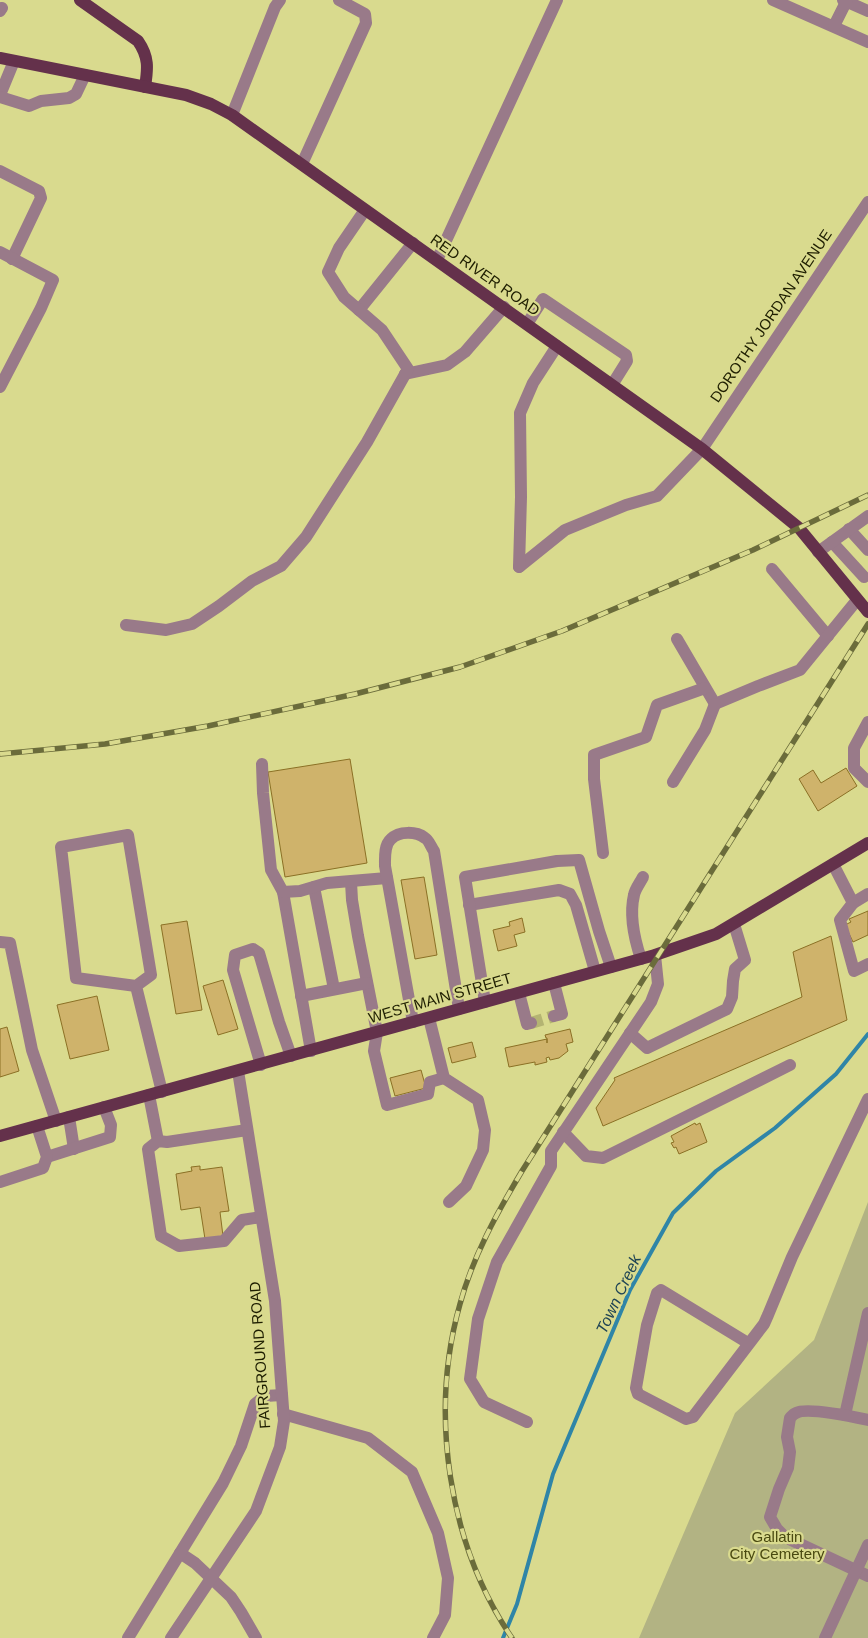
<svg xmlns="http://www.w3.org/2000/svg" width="868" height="1638" font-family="Helvetica,sans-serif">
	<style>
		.green { fill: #b2b383 }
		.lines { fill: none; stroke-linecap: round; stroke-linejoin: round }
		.stream { stroke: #2f85a7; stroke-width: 4 }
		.building { fill: #cfb36b; stroke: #8b7025 }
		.minor-tunnel { stroke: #b4b472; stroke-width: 12; stroke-dasharray: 12 6; stroke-linecap: butt }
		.minor { stroke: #997a89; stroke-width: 12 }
		.major { stroke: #64314b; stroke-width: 12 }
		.rail-casing { stroke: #6b6c3b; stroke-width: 5.5 }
		.rail { stroke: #d9da8e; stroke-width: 4; stroke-dasharray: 11; stroke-linecap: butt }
		.labels { text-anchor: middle; stroke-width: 4.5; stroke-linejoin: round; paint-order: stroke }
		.street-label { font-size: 15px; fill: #1e1e00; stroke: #d9da8e }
		.park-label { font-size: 15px; fill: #494910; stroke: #d9da8e }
		.water-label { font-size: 16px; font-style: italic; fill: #1f4454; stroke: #d9da8e }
	</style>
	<rect width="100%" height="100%" fill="#d9da8e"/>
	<polygon class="green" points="868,1202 868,1638 639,1638 735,1413 814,1340"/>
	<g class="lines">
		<polyline class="stream" points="503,1638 517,1604 553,1474 630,1290 673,1213 716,1171 775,1128 836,1074 868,1034"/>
	</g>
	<g class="building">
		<polygon points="350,759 367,863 285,877 268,772"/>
		<polygon points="846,768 857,786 818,811 799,779 813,770 821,783"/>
		<polygon points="424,877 437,955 415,959 401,880"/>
		<polygon points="868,911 868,935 853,942 845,925 851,922 849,919"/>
		<polygon points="522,918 525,932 514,935 517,946 498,951 493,930 510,926 509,922"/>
		<polygon points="187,921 202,1010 176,1014 161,925"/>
		<polygon points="831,936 847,1020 603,1126 596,1108 615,1080 614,1078 802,997 793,952"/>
		<polygon points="223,980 238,1029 218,1035 203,986"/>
		<polygon points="97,996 109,1050 70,1059 57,1005"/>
		<polygon points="7,1027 19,1071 0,1077 0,1029"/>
		<polygon points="570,1029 573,1042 566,1044 568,1051 559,1058 550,1060 549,1057 546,1058 547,1062 535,1065 535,1062 509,1067 505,1048 547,1039 547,1043 547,1038 546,1038 545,1035"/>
		<polygon points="472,1042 476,1057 452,1063 448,1048"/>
		<polygon points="421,1070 426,1088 395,1096 390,1078"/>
		<polygon points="695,1123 696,1125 700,1123 707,1142 679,1154 676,1147 674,1148 671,1143 674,1142 671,1136"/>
		<polygon points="200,1166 200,1170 222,1167 229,1211 220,1212 223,1236 205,1239 200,1207 181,1210 176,1174 192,1171 191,1167"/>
	</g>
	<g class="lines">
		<polyline class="minor-tunnel" points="531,1023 554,1016"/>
		<g class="minor">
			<polyline points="773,0 868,42"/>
			<polyline points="843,0 868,11"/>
			<polyline points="0,11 2,8"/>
			<polyline points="834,26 847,0"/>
			<polyline points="0,95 14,61"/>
			<polyline points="0,97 29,106 41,101 69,98 76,94 85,75"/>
			<polyline points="232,115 275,7 280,0"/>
			<polyline points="302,164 366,23 365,14 339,0"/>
			<polyline points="0,171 39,191 41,198 12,259"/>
			<polyline points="0,252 53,280 41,308 0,387"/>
			<polyline points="437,260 557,0"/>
			<polyline points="359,310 413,243"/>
			<polyline points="527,324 543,299 626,355 627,361 612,385"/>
			<polyline points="405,374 447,365 465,352 504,307"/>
			<polyline points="849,529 868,550"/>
			<polyline points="832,542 864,577"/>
			<polyline points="818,552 868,516"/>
			<polyline points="519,567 565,530 626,505 657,496 702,449 868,202"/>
			<polyline points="519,567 521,497 520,413 533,383 557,346"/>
			<polyline points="772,569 828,636"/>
			<polyline points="126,625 166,630 192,624 219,606 252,581 281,566 306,537 367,442 408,369 382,330 344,297 328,272 339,248 365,210"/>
			<polyline points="677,639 715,704 758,686 800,670 857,600"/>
			<polyline points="868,722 854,748 854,768 868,782"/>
			<polyline points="262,764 263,793 271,870 283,892 311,1051"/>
			<polyline points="673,782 705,730 715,704"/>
			<polyline points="603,853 594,779 594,755 646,737 657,705 705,688"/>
			<polyline points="833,864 853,903 868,894"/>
			<polyline points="351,882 352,900 358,936 377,1032 374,1051 387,1105 428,1094 430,1082 444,1078"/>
			<polyline points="314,887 334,989"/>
			<polyline points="283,892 300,891 327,883 387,878"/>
			<polyline points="853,903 840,920 854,971 868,964"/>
			<polyline points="469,905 559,890 570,894 576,905 595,971"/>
			<polyline points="0,942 10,943 32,1050 56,1121"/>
			<path d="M641,959C634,938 629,916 634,895C635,889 640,883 643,877"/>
			<polyline points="554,983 562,1014 554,1016"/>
			<polyline points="136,986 151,975 128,835 61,847 76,978 136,986 162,1092"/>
			<polyline points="519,993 527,1024 531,1023"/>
			<polyline points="301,996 367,983"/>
			<polyline points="485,1002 465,877 557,861 579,860 599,931 611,967"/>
			<polyline points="429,1018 444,1078 478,1100 485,1130 483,1150 466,1186 449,1202"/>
			<path d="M413,1022L385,866C385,858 384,845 391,839C399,831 416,831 425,838C429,840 431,847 434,851L459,1009"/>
			<polyline points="630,1033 647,1048 727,1009 732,997 733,981 735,969 745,960 734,924"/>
			<polyline points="261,1065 233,970 235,955 253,949 259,953 279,1022 291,1056"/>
			<polyline points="149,1095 158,1141"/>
			<polyline points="69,1117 74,1149"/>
			<polyline points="247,1130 167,1142 158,1141 148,1149 161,1236 179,1246 224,1241 242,1220 261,1217"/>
			<polyline points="563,1132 586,1156 603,1158 790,1065"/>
			<polyline points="47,1157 110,1137 111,1125 104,1107"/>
			<polyline points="0,1182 43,1168 47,1157 37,1126"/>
			<polyline points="748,1343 661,1290 657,1293 647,1325 636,1388 638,1394 686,1419 693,1417 764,1324 768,1315 792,1257 868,1099"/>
			<polyline points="283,1414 368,1438 412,1472 438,1533 448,1578 445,1615 433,1638"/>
			<polyline points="845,1415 868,1313"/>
			<path d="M868,1420C854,1417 807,1407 796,1413C793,1414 792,1416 790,1418L787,1437L790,1452L788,1468L779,1489L770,1517L777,1529L785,1537L868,1576"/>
			<polyline points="527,1422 484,1402 470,1379 478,1319 497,1262 551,1166 551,1151 651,1002 658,984 655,955"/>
			<polyline points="180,1553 195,1563 231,1597 241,1612 256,1638"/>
			<polyline points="128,1638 223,1483 241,1446 255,1404 265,1396 282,1395"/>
			<polyline points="171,1638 256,1511 280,1447 284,1421 275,1301 238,1071"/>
			<polyline points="825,1638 868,1545"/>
		</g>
		<g class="major">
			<path d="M80,0L138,41C149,57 148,68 145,87"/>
			<polyline points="0,58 186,95 211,104 232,115 702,449 799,528 868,612"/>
			<polyline points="0,1136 655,955 716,934 868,843"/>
		</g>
		<defs>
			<g id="rail">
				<polyline points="0,754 105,744 208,726 355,694 460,667 562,631 753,550 868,495"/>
				<path d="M512,1638C448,1544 429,1413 460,1304C473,1256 497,1213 522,1171L868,624"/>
			</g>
		</defs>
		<use href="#rail" class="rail-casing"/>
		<use href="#rail" class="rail"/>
	</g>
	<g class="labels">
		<g class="street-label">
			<text transform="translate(485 275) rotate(35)" y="5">RED RIVER ROAD</text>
			<text transform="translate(771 316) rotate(-56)" y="5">DOROTHY JORDAN AVENUE</text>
			<text transform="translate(440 998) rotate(-16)" y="5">WEST MAIN STREET</text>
			<text transform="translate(260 1355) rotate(-94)" y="5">FAIRGROUND ROAD</text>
		</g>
		<g class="park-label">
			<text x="777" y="1542">Gallatin<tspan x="777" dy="17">City Cemetery</tspan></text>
		</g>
		<g class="water-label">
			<text transform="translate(618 1294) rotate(-65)" y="6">Town Creek</text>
		</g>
	</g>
</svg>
